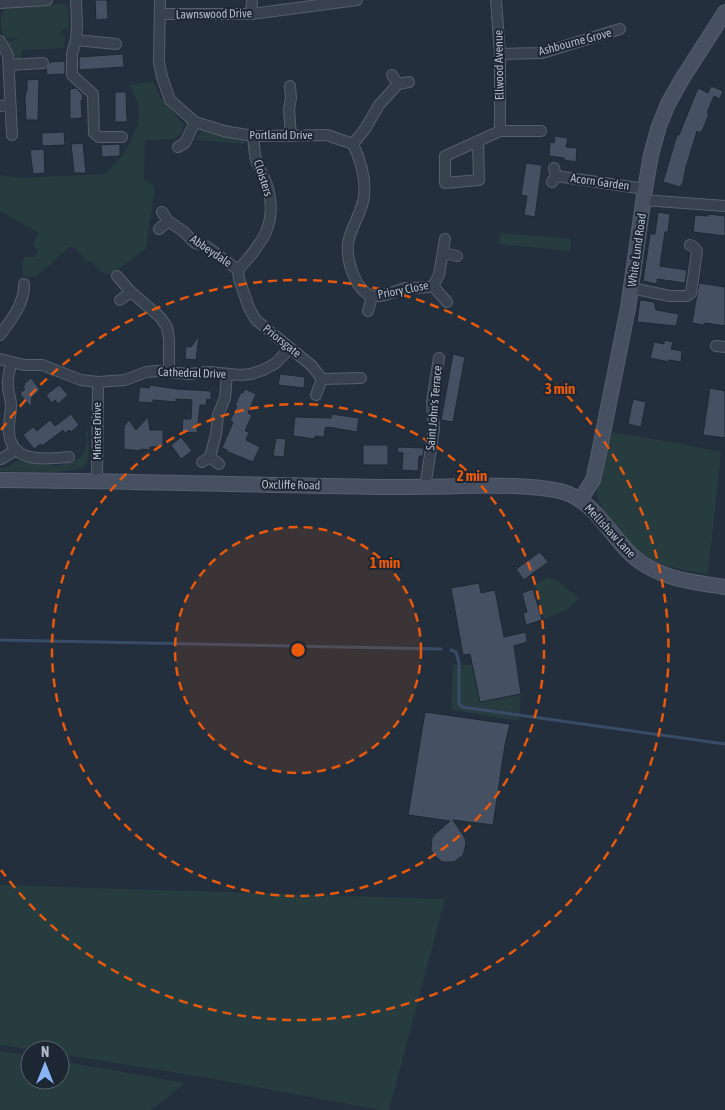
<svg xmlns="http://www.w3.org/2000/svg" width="725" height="1110" font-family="'Asap Condensed',sans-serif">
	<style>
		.green { fill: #263c3f }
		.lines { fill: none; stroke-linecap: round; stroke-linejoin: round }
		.stream { stroke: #394c67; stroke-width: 3 }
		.building { fill: #455162; stroke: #1f2835 }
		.street-casing { stroke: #565f6c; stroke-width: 12 }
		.secondary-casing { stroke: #565f6c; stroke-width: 16 }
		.street { stroke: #38414e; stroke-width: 10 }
		.secondary { stroke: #465061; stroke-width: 14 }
		.ring { fill: none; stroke: #e8590c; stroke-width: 2.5; stroke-dasharray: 9 6 }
		.labels { text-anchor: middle; stroke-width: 4; stroke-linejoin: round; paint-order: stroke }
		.street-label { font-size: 12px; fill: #b4bcc9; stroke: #1d2633 }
		.centre { fill: #e8590c; stroke: #1d2633; stroke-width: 2.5 }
		.ring-label { font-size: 15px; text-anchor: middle; font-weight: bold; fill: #e8590c; stroke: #1d2633; stroke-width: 4; stroke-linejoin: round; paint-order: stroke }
	</style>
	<rect width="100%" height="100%" fill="#242f3e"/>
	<g class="green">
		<path d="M65,4L68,7L69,29H61V35L65,36L64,48L22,50L21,60L15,59L13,51L8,42L17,39V37L11,39L4,37C0,28 0,17 4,8Z"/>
		<polygon points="153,81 160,97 184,125 181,134 175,139 145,140 144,179 155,187 146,248 111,275 109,273 101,272 91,261 88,263 75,248 69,247 37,276 23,276 22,268 23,260 25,257 35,257 38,251 33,244 39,233 0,211 0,175 19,178 105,174 124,154 138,124 139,107 130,85"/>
		<polygon points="202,131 245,141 245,144 195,140"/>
		<polygon points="500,233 571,239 570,251 499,244"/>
		<path d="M88,430C88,441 91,457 85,465C78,476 15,471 0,471V467L5,468L18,461C37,463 72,473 84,452C87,445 88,440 85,433Z"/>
		<path d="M610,432L671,442L721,452L708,574C658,566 643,562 612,520C606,512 597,503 597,493C597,487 600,480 601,474C604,460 607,446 610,432Z"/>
		<polygon points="546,578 556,580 579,598 567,610 544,619 535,585"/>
		<polygon points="453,665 472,665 480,702 521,694 519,721 454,710 451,706"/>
		<polygon points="0,885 445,899 389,1110 380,1110 197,1076 60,1054 60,1050 34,1050 0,1045"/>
		<polygon points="0,1051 30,1056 30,1080 60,1080 60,1061 185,1083 151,1110 0,1110"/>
	</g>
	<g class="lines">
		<g class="stream">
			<polyline points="0,640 441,649"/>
			<polyline points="451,650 456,652 459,663 459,704 462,707 725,744"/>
		</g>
	</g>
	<g class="building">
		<polygon points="95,0 107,0 108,19 96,20"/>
		<polygon points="123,54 124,67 79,70 79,57"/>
		<polygon points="65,61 65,74 47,75 46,69 50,62"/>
		<polygon points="39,79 38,120 26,120 25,98 26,92 27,91 27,80"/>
		<polygon points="711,86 723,91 720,99 714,96 707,113 709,114 703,129 700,133 697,131 686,167 683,183 680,187 663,182 677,135 679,135 698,88 708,93"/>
		<polygon points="76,88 82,94 83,100 81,100 82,118 70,119 70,89"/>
		<polygon points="115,92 126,92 127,122 115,122"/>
		<polygon points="64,132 65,145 42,146 42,133"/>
		<polygon points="555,136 568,138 566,147 577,148 576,162 564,160 564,158 549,156 550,142 554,143"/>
		<polygon points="83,143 86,173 74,173 71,144"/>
		<polygon points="120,144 120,156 102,157 101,145"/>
		<polygon points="44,149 45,173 33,174 30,150"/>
		<polygon points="526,163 542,165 535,217 524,215 527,196 521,195"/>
		<polygon points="658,212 670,214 668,232 665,232 660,266 687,270 685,283 657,279 657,284 643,281 650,234 655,234"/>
		<polygon points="708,214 725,216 725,236 693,232 695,215 708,216"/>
		<polygon points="699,283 725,287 725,326 705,323 704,325 692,323"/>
		<polygon points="640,300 654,302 656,310 679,314 676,326 637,322"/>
		<polygon points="199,336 196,360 185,359 186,346 191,347"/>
		<polygon points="664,340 673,342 671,349 682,351 681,362 669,360 669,362 650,358 654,342 664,344"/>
		<polygon points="453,354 465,357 453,422 441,420"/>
		<polygon points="280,374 305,377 304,388 278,385"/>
		<polygon points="31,378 40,390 32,397 31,407 20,394 25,389 23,387 25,385 24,384"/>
		<polygon points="59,385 68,395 58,404 55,400 52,403 46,395"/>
		<polygon points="150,385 177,389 211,391 211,400 207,399 206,405 200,405 197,433 182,432 183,419 191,419 192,400 176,399 176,402 153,400 153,403 138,402 140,387 149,388"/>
		<polygon points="710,388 725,391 725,438 703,435"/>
		<polygon points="245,389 256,394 248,413 252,415 245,431 249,432 246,440 260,447 253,462 226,451 227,450 222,448 233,422 230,421 237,406 235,405 241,392 243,393"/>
		<polygon points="633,399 646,402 641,427 628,424"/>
		<polygon points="71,414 79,425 71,432 69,430 65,433 63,430 42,446 41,444 34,449 23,435 33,427 37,431 50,420 55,426"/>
		<polygon points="332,414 359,418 357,432 328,427 325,428 324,437 315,436 315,439 293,436 295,417 331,418"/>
		<polygon points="148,417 150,430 163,430 163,447 150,447 150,450 141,449 141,451 124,449 124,426 129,420 136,430"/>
		<polygon points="181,437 192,451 181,459 171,445"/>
		<polygon points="276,438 286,439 284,457 273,456"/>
		<rect x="363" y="445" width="25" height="20"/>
		<polygon points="398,447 424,448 423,456 419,456 418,471 402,470 403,453 397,452"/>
		<polygon points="540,552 548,562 524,580 516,569"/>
		<polygon points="479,583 481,593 495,590 504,637 526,632 527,642 514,646 521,694 480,702 470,654 463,655 451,588"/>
		<polygon points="533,589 542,620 526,625 523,613 527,612 522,593"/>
		<polygon points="425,712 510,724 505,745 493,825 453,820 465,838 466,844 463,855 454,862 442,862 434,855 431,850 432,838 435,834 450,821 408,815"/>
	</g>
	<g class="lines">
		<defs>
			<g id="street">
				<polyline points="76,0 77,25 76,40 72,54 72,75 93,94 94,133 99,137 122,137"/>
				<polyline points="160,0 159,62 162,77 170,100 195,122 224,131 253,136 327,135 353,144"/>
				<polyline points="496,0 500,54 500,131"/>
				<polyline points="0,3 47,0"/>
				<polyline points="160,14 251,14 357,0"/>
				<polyline points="251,14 252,0"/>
				<polyline points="76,40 116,44"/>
				<polyline points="0,41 8,55 12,135"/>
				<polyline points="500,54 542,53 620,29"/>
				<polyline points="9,65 43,63"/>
				<polyline points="392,75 398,84"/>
				<polyline points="398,84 409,82"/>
				<polyline points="290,86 291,98 289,109 291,136"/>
				<polyline points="0,106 10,105"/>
				<polyline points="478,141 445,156 445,183 479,180 478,141 500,131 541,131"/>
				<path d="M353,144C360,159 366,178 364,196C363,211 351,226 348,243C346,259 355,291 372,296C383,298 396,290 406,288C416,287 422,289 433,286L439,275L445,239"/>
				<polyline points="353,144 365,129 379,105 398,84"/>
				<polyline points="178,147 185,143 195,122"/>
				<polyline points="556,176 645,189"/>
				<polyline points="552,182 556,176 554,168"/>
				<polyline points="643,200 725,206"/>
				<polyline points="162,212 168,221 183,231 195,243 206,246 238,270"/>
				<polyline points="159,229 168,221"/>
				<polyline points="443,253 457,256"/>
				<polyline points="238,270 239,279 249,308 256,320 312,366 322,379 361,378"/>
				<path d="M238,270C261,245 278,224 268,188C265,178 259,169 256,159C254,152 254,144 253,136"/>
				<polyline points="117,276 131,292 160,317 167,327 169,339 169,372"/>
				<polyline points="433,286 447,302"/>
				<polyline points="631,288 670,296 687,296 691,293 697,251 694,247 690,245"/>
				<polyline points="120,300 131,292"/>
				<polyline points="368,311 372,296"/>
				<path d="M0,335C11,320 25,303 24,284"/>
				<polyline points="716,346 725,347"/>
				<polyline points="0,359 24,365 42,365 81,380 98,382 125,380 146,372 158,371 189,374 209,372 240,375 251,374 263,370 276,363 290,348"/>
				<path d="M11,363C10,370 7,378 8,386C8,393 11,399 11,405C11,415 8,423 9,433C12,464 46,459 69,457"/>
				<polyline points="316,395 322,379"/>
				<polyline points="210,457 219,464"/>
				<polyline points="1,459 16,450"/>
				<polyline points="202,462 210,457 216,434 218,415 225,398 227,374"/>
				<polyline points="97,480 98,382"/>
				<polyline points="425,487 434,429 432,402 439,358"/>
			</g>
			<g id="secondary">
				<path d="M0,480C127,481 254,485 381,487C408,487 435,487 461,486C494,486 528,484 560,491C600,501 612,545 645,565C669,580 698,583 725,587"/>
				<polyline points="580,500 593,480 599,453 628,308 645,189 651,155 659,126 668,104 682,79 725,12"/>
			</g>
		</defs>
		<use href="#street" class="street-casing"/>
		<use href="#secondary" class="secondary-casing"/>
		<use href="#street" class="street"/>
		<use href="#secondary" class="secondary"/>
	</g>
	<circle cx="298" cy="650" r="123" fill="#e8590c" fill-opacity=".12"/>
	<g class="ring">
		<circle cx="298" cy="650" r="123"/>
		<circle cx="298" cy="650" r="246"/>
		<path d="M1 430A370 370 0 1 1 1 870"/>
	</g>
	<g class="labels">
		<g class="street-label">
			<text transform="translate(214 14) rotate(-1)" y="4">Lawnswood Drive</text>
			<text transform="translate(575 42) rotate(-15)" y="4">Ashbourne Grove</text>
			<text transform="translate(499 65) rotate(-91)" y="4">Ellwood Avenue</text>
			<text x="281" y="139">Portland Drive</text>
			<text transform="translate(263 178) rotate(72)" y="4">Cloisters</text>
			<text transform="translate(600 182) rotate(8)" y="4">Acorn Garden</text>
			<text transform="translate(637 250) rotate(-82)" y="4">White Lund Road</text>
			<text transform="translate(211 251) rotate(34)" y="4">Abbeydale</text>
			<text transform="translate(403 290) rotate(-11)" y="4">Priory Close</text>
			<text transform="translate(282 341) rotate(39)" y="4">Priorsgate</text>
			<text transform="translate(192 373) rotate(2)" y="4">Cathedral Drive</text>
			<text transform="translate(434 408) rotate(-85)" y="4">Saint John's Terrace</text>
			<text transform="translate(97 431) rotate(-90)" y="4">Minster Drive</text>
			<text transform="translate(291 485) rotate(1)" y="4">Oxcliffe Road</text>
			<text transform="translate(610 531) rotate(47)" y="4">Mellishaw Lane</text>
		</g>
	</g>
	<circle cx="298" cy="650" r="8" class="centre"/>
	<g class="ring-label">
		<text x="560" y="394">3 min</text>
		<text x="472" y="481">2 min</text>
		<text x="385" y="568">1 min</text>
	</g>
	<g transform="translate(45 1065)"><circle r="24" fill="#1d2633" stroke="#59626f"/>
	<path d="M0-4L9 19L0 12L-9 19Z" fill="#8ab4f8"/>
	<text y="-8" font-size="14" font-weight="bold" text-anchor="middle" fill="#b4bcc9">N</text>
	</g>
</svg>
